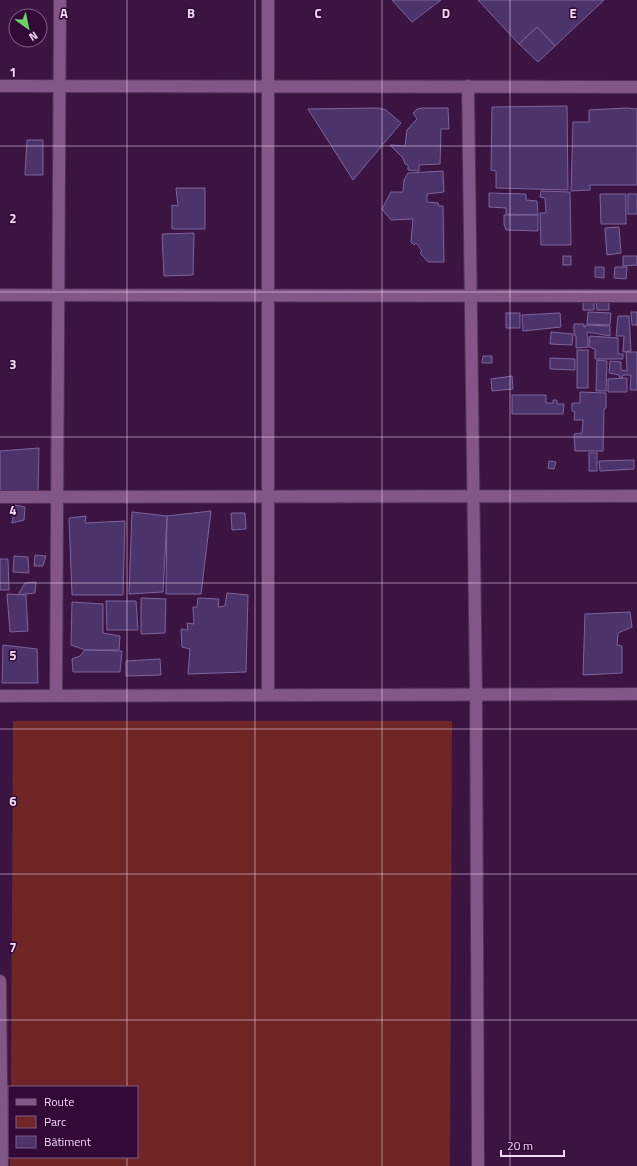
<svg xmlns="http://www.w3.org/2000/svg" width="637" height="1166" font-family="'Titillium Web',sans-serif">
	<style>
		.green { fill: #702626 }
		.building { fill: #4c346a; stroke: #7d649e }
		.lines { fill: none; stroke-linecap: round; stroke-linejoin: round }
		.street-casing { stroke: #503055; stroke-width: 14 }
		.street { stroke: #825687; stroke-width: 12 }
		.grid { fill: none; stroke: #f3daf6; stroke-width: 1; stroke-opacity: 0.55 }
		.grid-label { font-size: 13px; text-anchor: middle; font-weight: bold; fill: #f3daf6; stroke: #320937; stroke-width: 3; stroke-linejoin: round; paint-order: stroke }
	</style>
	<rect width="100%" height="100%" fill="#3c1441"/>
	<polygon class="green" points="13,721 452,721 450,1166 10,1166 10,1157 137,1157 137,1087 11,1087"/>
	<g class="building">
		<polygon points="392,0 441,0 412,22"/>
		<polygon points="478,0 604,0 555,46 537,27 519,44"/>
		<polygon points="537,27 555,46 538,62 519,44"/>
		<polygon points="567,106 568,190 496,188 496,171 491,170 492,107"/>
		<polygon points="378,108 386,110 401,123 353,180 308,109"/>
		<polygon points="423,108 448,108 449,129 441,129 440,164 419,165 419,171 408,170 408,165 405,164 403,158 390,145 405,146 407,130 417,119 413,113 417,109"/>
		<polygon points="627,108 637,109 637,185 590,185 590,190 571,191 573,122 589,122 589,110"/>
		<polygon points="27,140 43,140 43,175 25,175"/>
		<polygon points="443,171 444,192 427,194 427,202 438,203 439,206 443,206 444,262 428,262 420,253 422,251 416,243 414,245 411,242 413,219 391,220 382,209 391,192 403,192 404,180 408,173"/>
		<polygon points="176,188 205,188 205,229 172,229 172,205 178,206"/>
		<polygon points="541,191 570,192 571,245 541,245 540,213 546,213 545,198 540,197"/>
		<polygon points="489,193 526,194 526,200 537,201 538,215 506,214 506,208 489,207"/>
		<polygon points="600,194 626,194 626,224 601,224"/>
		<rect x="628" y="194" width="9" height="20"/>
		<polygon points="504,215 538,215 538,231 506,230 504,224"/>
		<polygon points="619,227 621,253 607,255 605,228"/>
		<polygon points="194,233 193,275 164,276 162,234"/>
		<rect x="563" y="256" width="8" height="9"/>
		<polygon points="623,256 637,256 637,265 623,266"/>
		<polygon points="595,267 604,267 604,278 595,277"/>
		<polygon points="615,267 627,267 626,279 614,278"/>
		<polygon points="594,301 594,310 583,310 583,302"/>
		<polygon points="596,301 609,301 609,310 597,310"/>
		<polygon points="588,312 611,313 610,325 587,324"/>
		<polygon points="631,312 637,312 637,325 632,325"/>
		<rect x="506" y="313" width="14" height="15"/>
		<polygon points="560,313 561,327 523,331 522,315"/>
		<polygon points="618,316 629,316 631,351 623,352 624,336 616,336"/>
		<polygon points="574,324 584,324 584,327 585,327 586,325 610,326 610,336 587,332 587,335 588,336 588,347 576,348 576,336 574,335"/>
		<polygon points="551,332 573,334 572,345 550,344"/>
		<polygon points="590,336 618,338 618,354 623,354 623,359 595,359 595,349 589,347"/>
		<rect x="577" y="350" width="11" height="38"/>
		<polygon points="626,352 637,352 637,390 630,390 631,375 623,375 622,378 619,377 619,375 609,373 610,361 621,362 621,370 627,371"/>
		<polygon points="483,356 492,356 492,363 482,363"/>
		<polygon points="550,358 575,359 575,370 550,369"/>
		<polygon points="597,360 607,361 606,391 596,391"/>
		<polygon points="512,376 513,389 492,391 491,379"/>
		<polygon points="627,378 627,392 608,392 608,379"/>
		<polygon points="580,392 606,393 606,408 604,409 603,451 575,451 574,434 582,433 583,420 574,420 575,412 572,411 572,403 580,403"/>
		<polygon points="512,395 546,395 546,403 553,403 553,400 557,400 557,404 564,404 563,414 512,414"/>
		<polygon points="39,448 38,492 0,492 0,451"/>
		<rect x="589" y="453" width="8" height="18"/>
		<polygon points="634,460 634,469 600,471 599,461"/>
		<polygon points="549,461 556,462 554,469 548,468"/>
		<polygon points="15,505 25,507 24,520 12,523"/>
		<polygon points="211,511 201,594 166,594 167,516"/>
		<polygon points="132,512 167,516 163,592 129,594"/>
		<polygon points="231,513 245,513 246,529 232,530"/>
		<polygon points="86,516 85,523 125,521 123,595 72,595 69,518"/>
		<polygon points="35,555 46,556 43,566 34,566"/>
		<polygon points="14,556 28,557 29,573 13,572"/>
		<polygon points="0,559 8,559 9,590 0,590"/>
		<polygon points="36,582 35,593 18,595 25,583"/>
		<polygon points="227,593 248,595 246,672 188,674 190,649 182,647 181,629 188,630 187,623 194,624 193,607 197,607 198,598 219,599 218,607 225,606"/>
		<polygon points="7,594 26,595 28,631 10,632"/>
		<polygon points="141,598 166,599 165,633 141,634"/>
		<polygon points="106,601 136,601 138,630 107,630"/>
		<polygon points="72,602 103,604 103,633 120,636 119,650 85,650 71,645"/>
		<polygon points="630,612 632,627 618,633 617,645 622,646 622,673 583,675 585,614"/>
		<polygon points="3,645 37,649 38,683 2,683"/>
		<polygon points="85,650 122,651 120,672 73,672 72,659 80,656"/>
		<polygon points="160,659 161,675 126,676 126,661"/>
	</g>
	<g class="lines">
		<defs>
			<g id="street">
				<polyline points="0,86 637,87"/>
				<polyline points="468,86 476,695 478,1166"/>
				<polyline points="0,295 637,296"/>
				<polyline points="0,497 637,496"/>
				<polyline points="56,695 60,0"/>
				<polyline points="268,695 268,0"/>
				<polyline points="0,696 637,694"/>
				<polyline points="0,981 2,1166"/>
			</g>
		</defs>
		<use href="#street" class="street-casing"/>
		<use href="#street" class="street"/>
	</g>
	<path class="grid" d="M127,0V1087M255,0V1166M382,0V1166M510,0V1166M0,146H637M0,292H637M0,437H637M0,583H637M0,729H637M0,874H637M0,1020H637M127,1157V1166"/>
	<g class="grid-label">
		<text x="64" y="18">A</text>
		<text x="191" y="18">B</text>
		<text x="318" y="18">C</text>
		<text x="446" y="18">D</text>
		<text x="573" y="18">E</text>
		<text x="13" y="77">1</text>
		<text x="13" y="223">2</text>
		<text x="13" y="369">3</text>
		<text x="13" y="515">4</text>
		<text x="13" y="660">5</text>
		<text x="13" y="806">6</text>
		<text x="13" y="952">7</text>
	</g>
	<rect x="8" y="1086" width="130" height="72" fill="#320937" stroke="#7f5d83"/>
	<rect x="16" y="1099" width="20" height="6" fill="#825687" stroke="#7f5d83"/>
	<text x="44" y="1106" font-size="12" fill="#f3daf6">Route</text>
	<rect x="16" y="1116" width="20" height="12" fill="#702626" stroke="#7f5d83"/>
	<text x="44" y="1126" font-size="12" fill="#f3daf6">Parc</text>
	<rect x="16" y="1136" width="20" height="12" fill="#4c346a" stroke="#7f5d83"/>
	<text x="44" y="1146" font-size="12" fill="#f3daf6">Bâtiment</text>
	<g transform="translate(28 28) rotate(147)"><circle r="19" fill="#320937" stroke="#7f5d83"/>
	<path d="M0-3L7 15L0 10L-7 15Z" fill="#68d465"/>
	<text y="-6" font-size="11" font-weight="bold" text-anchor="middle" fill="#f3daf6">N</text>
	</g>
	<path d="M501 1150v6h63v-6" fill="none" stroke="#f3daf6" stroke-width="2"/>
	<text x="507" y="1150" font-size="12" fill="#f3daf6" stroke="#320937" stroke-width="3" paint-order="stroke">20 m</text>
</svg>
